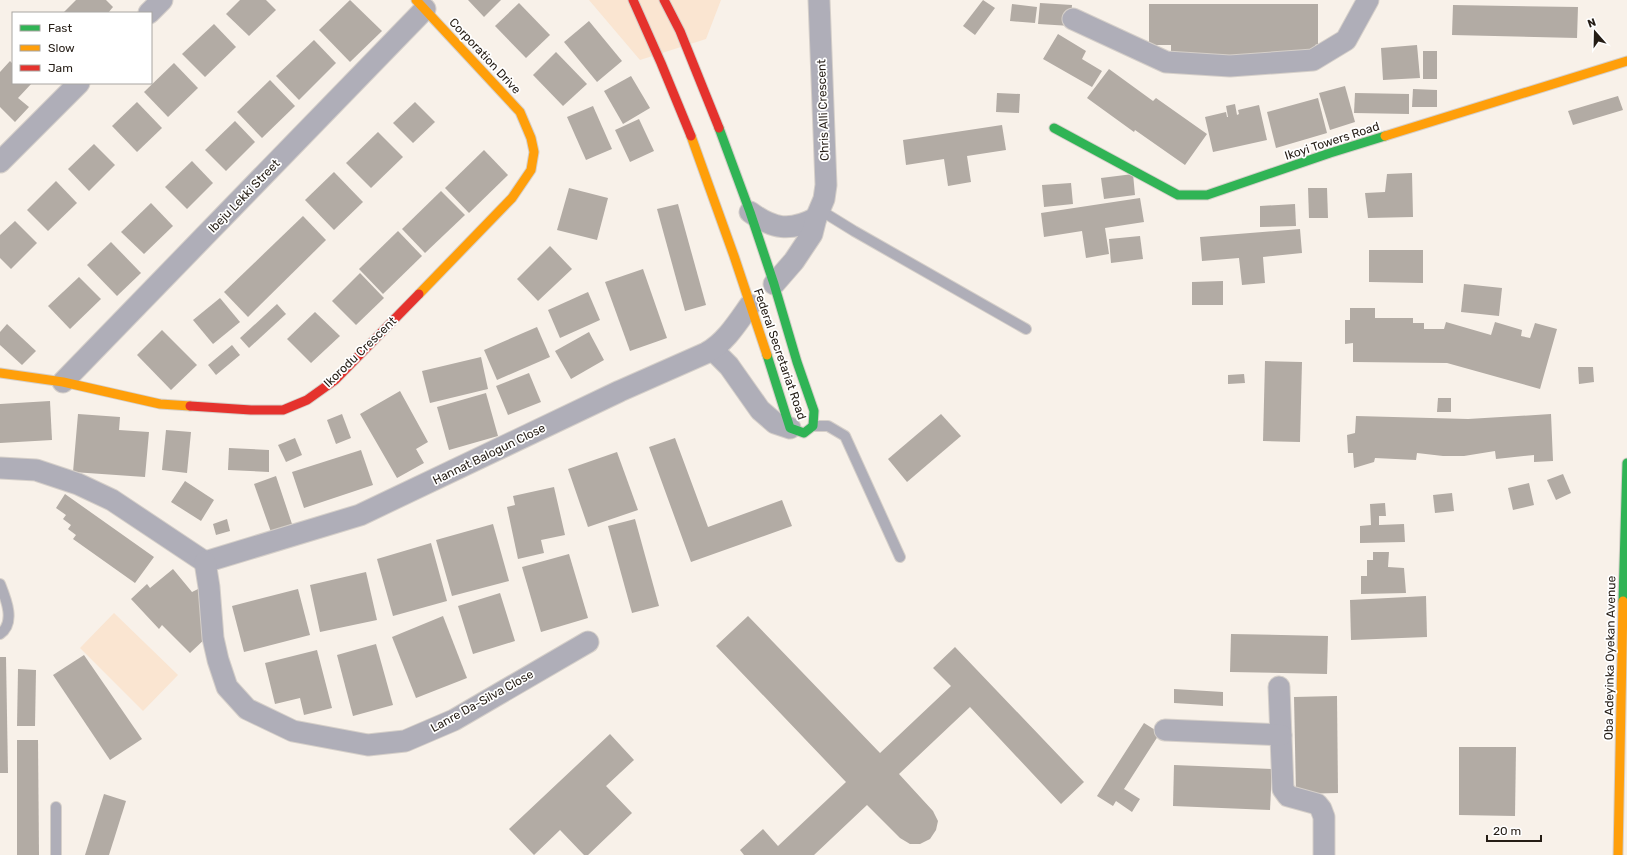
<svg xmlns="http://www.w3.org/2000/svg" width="1627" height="855" font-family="Rubik,sans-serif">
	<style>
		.green { fill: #fae5d1 }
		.building { fill: #b2aba4 }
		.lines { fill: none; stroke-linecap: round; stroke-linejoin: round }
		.lane-casing { stroke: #d5cfc9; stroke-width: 12 }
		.street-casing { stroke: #d5cfc9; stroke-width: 23 }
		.fast-casing { stroke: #d5cfc9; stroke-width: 11 }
		.slow-casing { stroke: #d5cfc9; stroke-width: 11 }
		.jam-casing { stroke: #d5cfc9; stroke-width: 11 }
		.lane { stroke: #afaeb8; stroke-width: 10 }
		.street { stroke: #afaeb8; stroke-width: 21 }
		.fast { stroke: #30b455; stroke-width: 9 }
		.slow { stroke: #ff9f0a; stroke-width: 9 }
		.jam { stroke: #e5322d; stroke-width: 9 }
		.labels { text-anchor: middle; stroke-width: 3.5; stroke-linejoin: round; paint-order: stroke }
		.street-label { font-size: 12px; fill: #251d15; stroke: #fff }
	</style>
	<rect width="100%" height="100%" fill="#f8f1e9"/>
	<g class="green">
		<polygon points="589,0 721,0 706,39 640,60"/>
		<polygon points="114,613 178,675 143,711 80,648"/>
	</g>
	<g class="building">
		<polygon points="76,0 106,0 113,7 108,13 65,13 64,12"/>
		<polygon points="240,0 266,0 276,10 249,36 226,14"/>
		<polygon points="350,0 382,31 350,62 319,30"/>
		<polygon points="468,0 501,0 484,17"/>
		<polygon points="983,0 995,8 975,35 963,26"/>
		<polygon points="519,3 550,35 526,58 495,26"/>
		<polygon points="1040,3 1072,5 1071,26 1038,24"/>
		<polygon points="1012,4 1037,7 1035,23 1010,21"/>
		<polygon points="1149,4 1318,4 1318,44 1315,45 1315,55 1171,57 1171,45 1149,45"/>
		<polygon points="1453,5 1578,7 1577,38 1452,35"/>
		<polygon points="589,21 622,61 597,82 564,42"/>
		<polygon points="214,24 236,47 205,77 182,54"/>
		<polygon points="1058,34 1086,51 1082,59 1102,71 1092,87 1043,59"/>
		<polygon points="314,40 336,63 299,100 276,76"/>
		<polygon points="1417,45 1420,78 1383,80 1381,48"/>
		<rect x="1423" y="51" width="14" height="28"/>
		<polygon points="556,52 587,84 563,106 533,75"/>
		<polygon points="10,61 13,64 13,83 32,83 18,98 29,107 15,122 0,107 0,72"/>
		<polygon points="174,63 198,88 168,117 144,92"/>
		<polygon points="1109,69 1153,101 1156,98 1207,134 1185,165 1135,130 1134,132 1087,98"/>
		<polygon points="631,76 650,108 623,124 604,91"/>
		<polygon points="270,80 295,106 262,138 237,112"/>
		<polygon points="1345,86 1355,122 1330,130 1319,93"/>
		<polygon points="1413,89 1437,90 1437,107 1412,107"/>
		<polygon points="997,93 1020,94 1019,113 996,112"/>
		<polygon points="1355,93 1409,94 1409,114 1354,113"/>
		<polygon points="1618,96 1623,110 1573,125 1568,111"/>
		<polygon points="1318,98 1327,133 1276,148 1267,112"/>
		<polygon points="137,102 162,128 137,152 112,126"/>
		<polygon points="415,102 435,122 413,143 393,123"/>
		<polygon points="1235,104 1237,115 1239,114 1238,110 1259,105 1267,140 1213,152 1205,117 1226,112 1227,117 1228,117 1226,106"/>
		<polygon points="593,106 612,149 586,160 567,117"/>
		<polygon points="639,119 654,151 630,162 615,130"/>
		<polygon points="235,121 255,142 226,171 205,150"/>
		<polygon points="1002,125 1006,150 967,156 971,182 948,186 944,159 906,165 903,140"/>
		<polygon points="378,132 403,157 371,188 346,163"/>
		<polygon points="94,144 115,165 89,191 68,169"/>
		<polygon points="484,150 508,175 469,213 445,188"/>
		<polygon points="192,161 213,183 187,209 165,187"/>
		<polygon points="334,172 363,202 334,230 305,200"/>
		<polygon points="1412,173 1413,217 1368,218 1365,193 1385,192 1387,174"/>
		<polygon points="1133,174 1135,195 1104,199 1101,178"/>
		<polygon points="56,181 77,203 48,231 27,210"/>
		<polygon points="1071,183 1073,204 1044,207 1042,185"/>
		<polygon points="569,188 608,198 597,240 557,230"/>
		<polygon points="1308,188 1327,188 1328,218 1309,218"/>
		<polygon points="441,191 465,215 425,253 402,229"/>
		<polygon points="1140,198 1144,222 1105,228 1109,254 1086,258 1082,231 1044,237 1041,213"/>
		<polygon points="151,203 173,226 144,254 121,232"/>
		<polygon points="678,204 706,305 685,311 657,209"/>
		<polygon points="1295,204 1296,226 1260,227 1260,206"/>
		<polygon points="303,216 326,240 248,317 224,292"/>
		<polygon points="15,221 37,243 11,269 0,258 0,235"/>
		<polygon points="1300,229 1302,253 1263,257 1265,283 1242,285 1239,258 1202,261 1200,237"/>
		<polygon points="398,231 422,256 383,294 359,269"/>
		<polygon points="1140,236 1143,259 1111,263 1109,239"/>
		<polygon points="111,242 141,273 117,296 87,265"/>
		<polygon points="550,246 572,269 538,301 517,279"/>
		<polygon points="1369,250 1423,250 1423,283 1369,282"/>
		<polygon points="643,269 667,338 630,351 605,282"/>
		<polygon points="360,273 384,298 356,325 332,301"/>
		<polygon points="79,277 101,299 70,329 48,306"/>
		<polygon points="1223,281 1223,305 1192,305 1192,282"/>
		<polygon points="1464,284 1502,288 1499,316 1461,312"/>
		<polygon points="588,292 600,320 560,338 548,310"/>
		<polygon points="220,298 240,322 213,344 193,320"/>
		<polygon points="277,304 286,314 249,348 240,338"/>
		<polygon points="1350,308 1375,308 1375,318 1413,318 1413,323 1424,323 1424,329 1444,329 1446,322 1491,335 1495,322 1522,330 1521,336 1530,338 1535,323 1557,329 1540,389 1447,363 1353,362 1353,343 1345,344 1345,320 1350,320"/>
		<polygon points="315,312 340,336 311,363 287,339"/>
		<polygon points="7,324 36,351 22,365 0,345 0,332"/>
		<polygon points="537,327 550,357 497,380 484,350"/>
		<polygon points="162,330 197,365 171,390 137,355"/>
		<polygon points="589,332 604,360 571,379 555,351"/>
		<polygon points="232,345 240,355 216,375 208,365"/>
		<polygon points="481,357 488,389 430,403 422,371"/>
		<polygon points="1265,361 1302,362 1300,442 1263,441"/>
		<polygon points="1578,367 1593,367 1594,382 1579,384"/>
		<polygon points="529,373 541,402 508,415 496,386"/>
		<polygon points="1244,374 1245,383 1228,384 1228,375"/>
		<polygon points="400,391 428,442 416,449 424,463 397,478 360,414"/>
		<polygon points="486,393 498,436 449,450 437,407"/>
		<polygon points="1438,398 1451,398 1451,412 1437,412"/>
		<polygon points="50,401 52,440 0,443 0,404"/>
		<polygon points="78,414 120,417 119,430 149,432 145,477 73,472"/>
		<polygon points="342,414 351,438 336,444 327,420"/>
		<polygon points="941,414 961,436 907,482 888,459"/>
		<polygon points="1551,414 1553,461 1534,462 1534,455 1496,459 1495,451 1464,456 1443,456 1417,453 1416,460 1375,458 1374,462 1354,468 1353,453 1348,453 1347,435 1355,433 1356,416 1468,419"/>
		<polygon points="166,430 191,432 187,473 162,470"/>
		<polygon points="295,438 302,455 286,462 278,445"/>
		<polygon points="675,438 708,527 782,500 792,526 691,562 649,447"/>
		<polygon points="229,448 269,450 269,472 228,470"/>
		<polygon points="361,450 373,485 304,508 292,472"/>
		<polygon points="617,452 638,510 588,527 568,469"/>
		<polygon points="1563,474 1571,493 1556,500 1547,480"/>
		<polygon points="276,476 292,524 271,532 254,484"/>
		<polygon points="185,481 214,500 201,521 171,502"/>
		<polygon points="1529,483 1534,505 1513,510 1508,488"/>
		<polygon points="554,487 565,535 541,540 544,553 518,559 507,507 515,505 513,496"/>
		<polygon points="1452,493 1454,511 1435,513 1433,495"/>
		<polygon points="65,494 154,557 135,583 73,539 76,535 68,529 71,525 63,519 66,515 56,508"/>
		<polygon points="1385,503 1386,516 1379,516 1379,525 1404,524 1405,542 1360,543 1360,526 1371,525 1370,504"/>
		<polygon points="227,519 230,531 216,535 213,524"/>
		<polygon points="635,519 659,606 632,613 608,526"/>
		<polygon points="493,524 509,581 452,596 436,540"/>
		<polygon points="431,543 447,601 393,616 377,559"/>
		<polygon points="1373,552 1389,552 1388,567 1404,568 1406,593 1361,594 1361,576 1367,576 1367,560 1373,560"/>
		<polygon points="569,554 588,618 541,632 522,567"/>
		<polygon points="173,569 192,592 202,587 208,636 190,653 162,625 159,629 131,599 147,584 150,588"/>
		<polygon points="366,572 377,620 320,632 310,585"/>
		<polygon points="298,589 310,635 244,652 232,606"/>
		<polygon points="500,593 515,641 473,654 458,606"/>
		<polygon points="1426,596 1427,637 1351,640 1350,600"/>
		<polygon points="443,616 467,678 416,698 392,637"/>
		<polygon points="748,616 880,753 951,686 933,668 955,647 1084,782 1061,804 970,707 899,774 933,811 938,821 936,830 930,839 920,844 910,844 900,838 867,805 814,855 744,855 740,850 763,829 778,846 846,782 716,646"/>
		<polygon points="1231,634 1328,636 1327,674 1230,672"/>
		<polygon points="376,644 393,705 353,716 337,655"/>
		<polygon points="317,650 332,708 304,715 300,698 275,704 265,663"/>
		<polygon points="84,655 142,739 110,760 53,675"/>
		<polygon points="0,657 6,657 8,773 0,773"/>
		<polygon points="18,669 36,670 35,726 17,726"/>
		<polygon points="1174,689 1223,692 1223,706 1174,703"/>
		<polygon points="1337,696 1338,793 1296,794 1294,697"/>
		<polygon points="1144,723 1160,733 1124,789 1140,799 1132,812 1116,801 1113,806 1097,796"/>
		<polygon points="610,734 634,760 606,786 632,813 588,855 584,855 560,830 534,855 509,829"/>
		<polygon points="17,740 38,740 39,855 17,855"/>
		<polygon points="1459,747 1516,747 1515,816 1459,815"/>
		<polygon points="1174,765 1272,769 1270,810 1173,806"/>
		<polygon points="104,794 126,801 109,855 85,855"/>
	</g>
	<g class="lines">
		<defs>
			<g id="lane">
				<polyline points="820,210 854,231 1026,329"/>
				<polyline points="813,426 828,426 845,436 900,557"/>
				<path d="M0,584C6,599 16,623 0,634"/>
				<polyline points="56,855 56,807"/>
			</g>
			<g id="street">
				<polyline points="149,13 162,0"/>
				<polyline points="1073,19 1166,62 1230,66 1313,60 1346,40 1368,0"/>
				<polyline points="0,162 79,83"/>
				<path d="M750,212C773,229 790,232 816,218"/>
				<polyline points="774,284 794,261 812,234 816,218 824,199 826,185 819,0"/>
				<polyline points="713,350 729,366 760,410 775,423 790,428"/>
				<polyline points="63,382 425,9"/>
				<polyline points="0,468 36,470 78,484 112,500 205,562"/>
				<path d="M205,562L360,515L620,391L706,353C725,343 738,322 750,305"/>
				<polyline points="205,562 209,587 213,638 218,660 227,687 247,709 293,731 368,745 405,741 454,720 588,642"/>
				<polyline points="1279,687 1283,789 1288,796 1317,804 1321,809 1324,817 1324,855"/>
				<polyline points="1165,730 1281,735"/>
			</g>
			<g id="fast">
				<polyline points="719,128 750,212 774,284 797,362 814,411 813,426 804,433 790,428 767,355"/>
				<polyline points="1054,128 1178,195 1207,195 1330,153 1385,136"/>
				<polyline points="1623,601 1627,463"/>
			</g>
			<g id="slow">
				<polyline points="416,0 520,112 531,138 534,152 531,170 512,198 419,294"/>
				<polyline points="691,136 734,256 767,355"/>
				<polyline points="1385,136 1627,61"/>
				<polyline points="0,373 63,382 160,404 190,406"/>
				<polyline points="1618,855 1623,601"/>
			</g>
			<g id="jam">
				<polyline points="633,0 661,63 691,136"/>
				<polyline points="664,0 680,31 719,128"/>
				<polyline points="190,406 251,410 283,410 307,400 335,380 419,294"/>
			</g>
		</defs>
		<use href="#lane" class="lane-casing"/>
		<use href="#street" class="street-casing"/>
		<use href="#fast" class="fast-casing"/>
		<use href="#slow" class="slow-casing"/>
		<use href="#jam" class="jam-casing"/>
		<use href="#lane" class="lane"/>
		<use href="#street" class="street"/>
		<use href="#fast" class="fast"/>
		<use href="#slow" class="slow"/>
		<use href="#jam" class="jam"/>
	</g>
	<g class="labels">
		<g class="street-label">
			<text transform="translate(485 56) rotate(47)" y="4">Corporation Drive</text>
			<text transform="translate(823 110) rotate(-92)" y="4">Chris Alli Crescent</text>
			<text transform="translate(1332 141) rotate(-18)" y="4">Ikoyi Towers Road</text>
			<text transform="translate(244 196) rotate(-46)" y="4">Ibeju Lekki Street</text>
			<text transform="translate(360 352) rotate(-44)" y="4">Ikorodu Crescent</text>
			<text transform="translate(780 354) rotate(71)" y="4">Federal Secretariat Road</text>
			<text transform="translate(489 454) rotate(-26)" y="4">Hannat Balogun Close</text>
			<text transform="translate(1610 658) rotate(-89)" y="4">Oba Adeyinka Oyekan Avenue</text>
			<text transform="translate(482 701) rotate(-29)" y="4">Lanre Da-Silva Close</text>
		</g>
	</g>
	<rect x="12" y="12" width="140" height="72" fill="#ffffff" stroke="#a8a5a1"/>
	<rect x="20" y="25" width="20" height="6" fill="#30b455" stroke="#a8a5a1"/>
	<text x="48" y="32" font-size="12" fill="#251d15">Fast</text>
	<rect x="20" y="45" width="20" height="6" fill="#ff9f0a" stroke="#a8a5a1"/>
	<text x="48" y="52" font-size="12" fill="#251d15">Slow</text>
	<rect x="20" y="65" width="20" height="6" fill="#e5322d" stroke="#a8a5a1"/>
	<text x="48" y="72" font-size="12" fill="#251d15">Jam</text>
	<g transform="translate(1595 32) rotate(340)" stroke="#ffffff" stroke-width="3" paint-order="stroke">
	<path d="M0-3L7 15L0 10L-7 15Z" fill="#251d15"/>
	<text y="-6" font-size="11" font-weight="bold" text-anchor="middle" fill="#251d15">N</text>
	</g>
	<path d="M1487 835v6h54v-6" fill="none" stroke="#251d15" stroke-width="2"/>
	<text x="1493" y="835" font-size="12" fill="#251d15" stroke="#ffffff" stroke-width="3" paint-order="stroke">20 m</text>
</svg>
